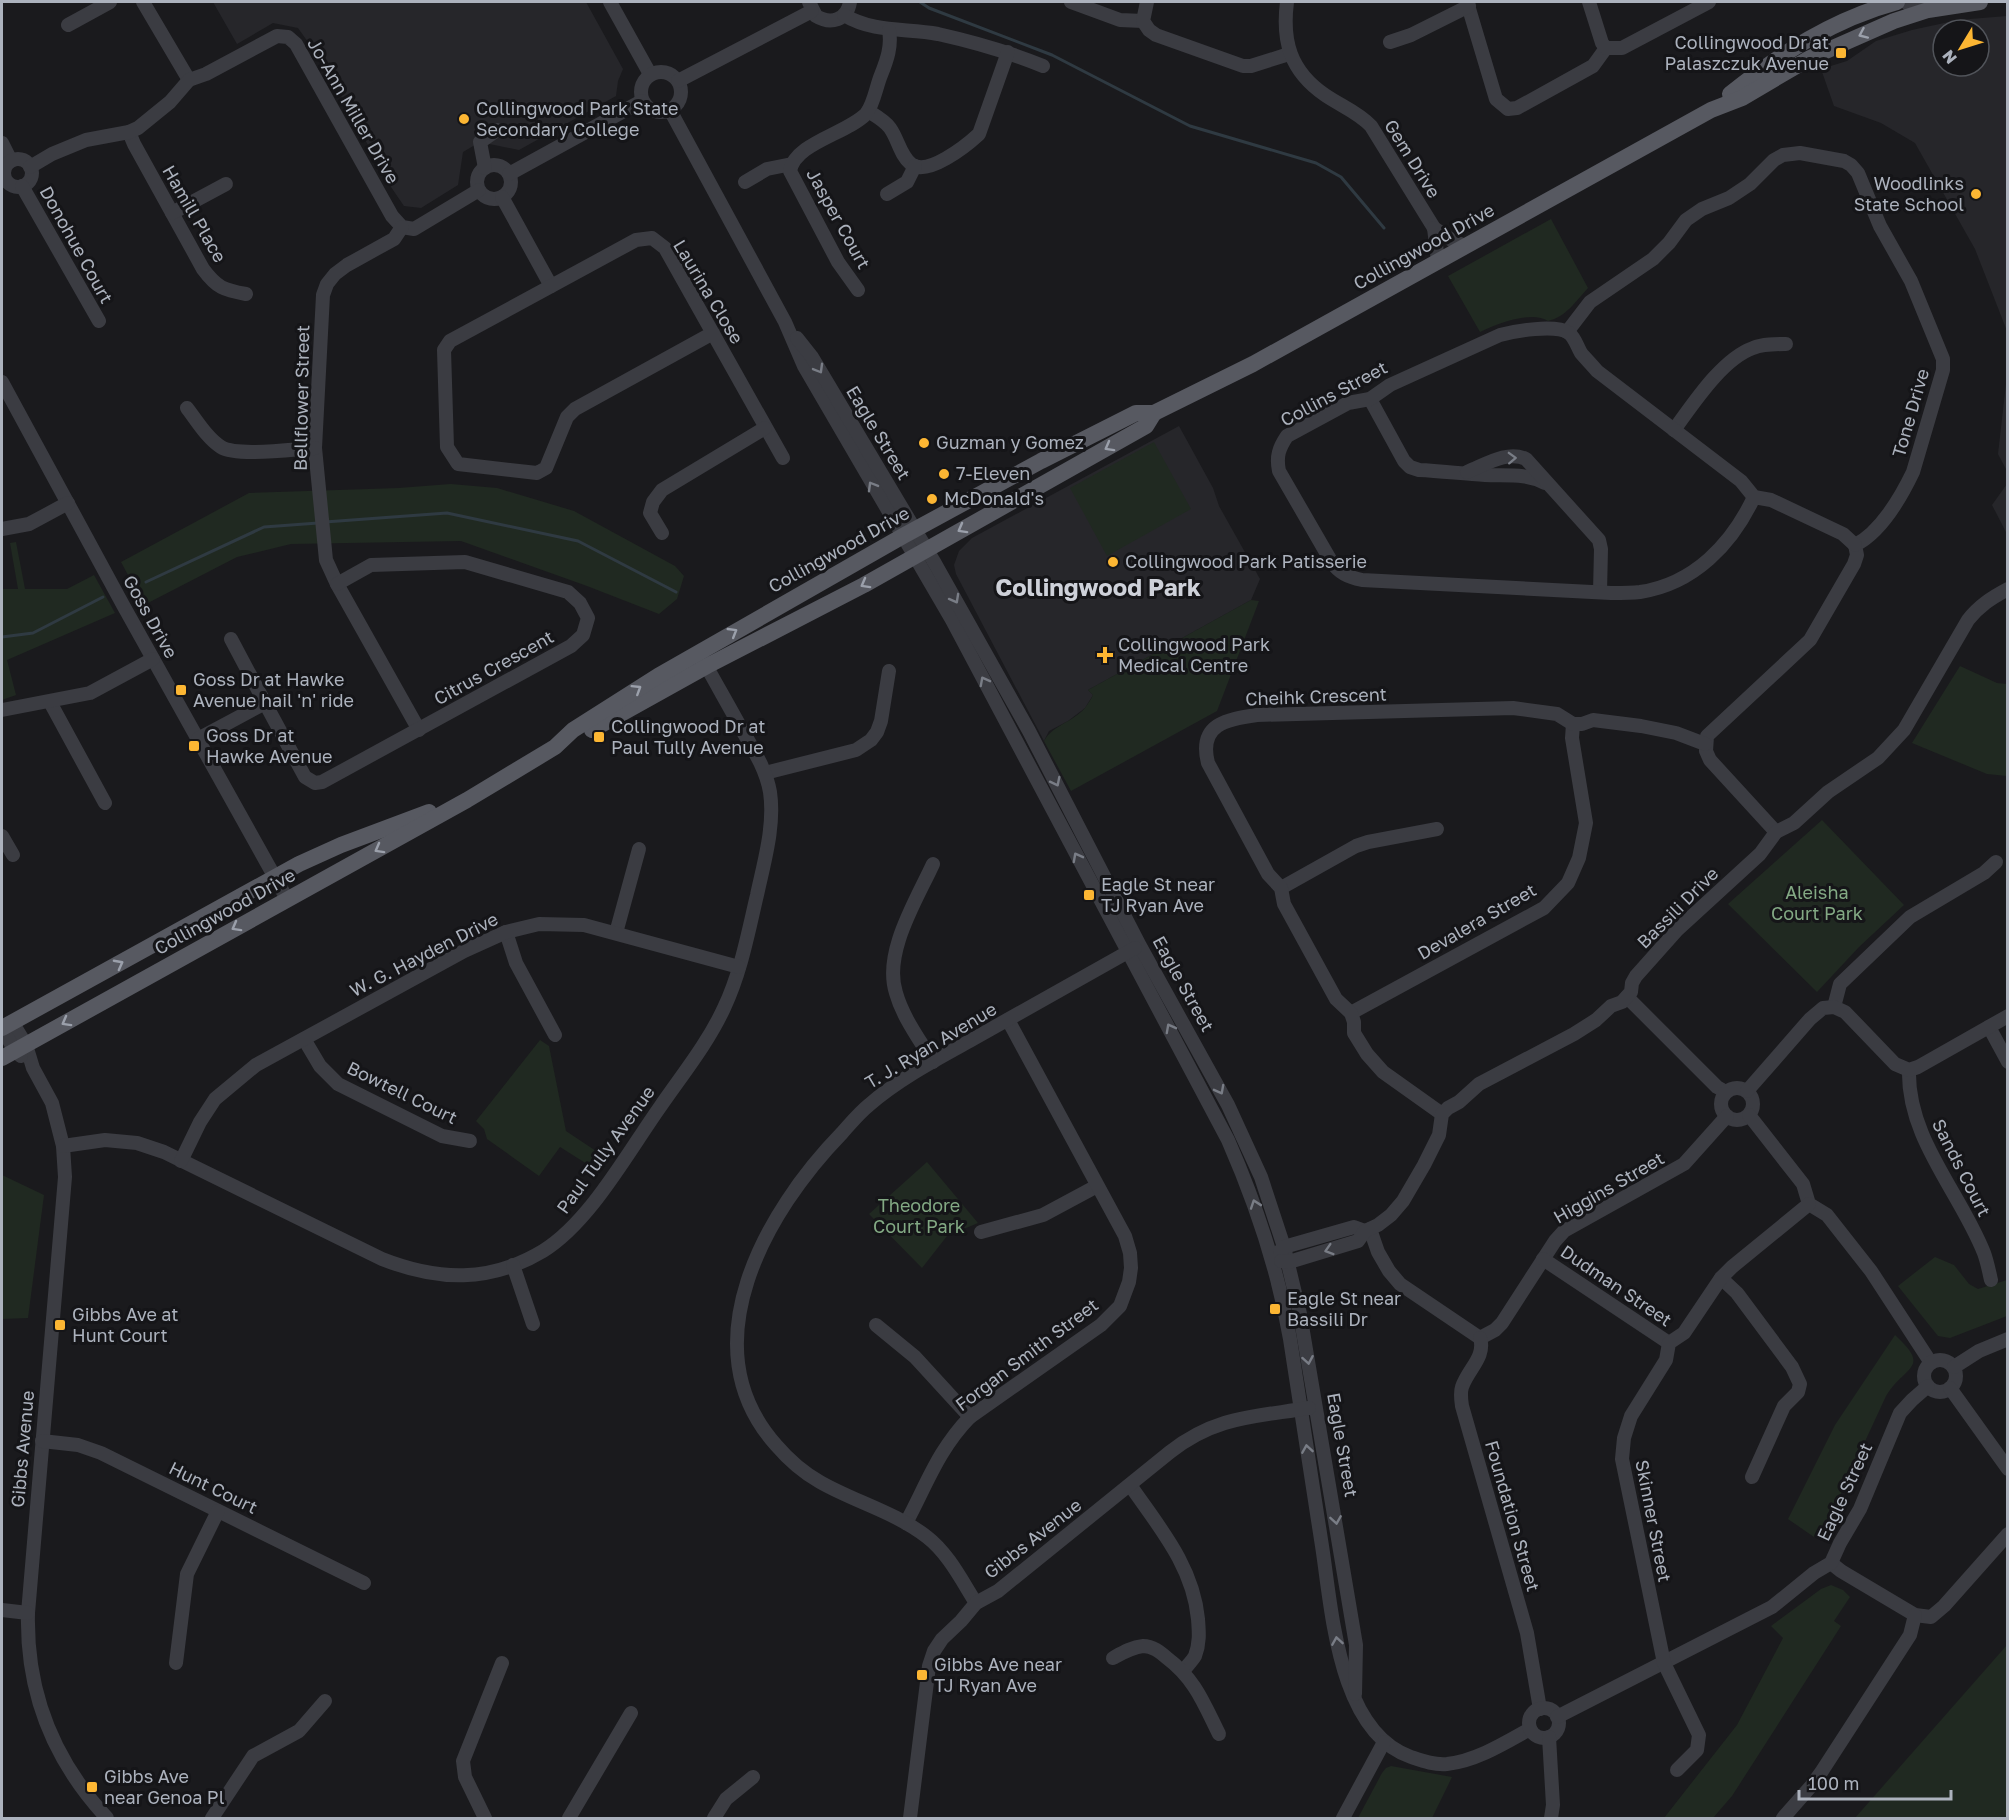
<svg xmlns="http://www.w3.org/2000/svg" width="2009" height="1820" font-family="'Golos Text',sans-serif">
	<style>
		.built { fill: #26262a; fill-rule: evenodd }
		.green { fill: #202921 }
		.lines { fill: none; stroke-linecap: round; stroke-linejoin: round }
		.stream { stroke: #2f3a42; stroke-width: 3 }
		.minor { stroke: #3b3c42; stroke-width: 14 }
		.major { stroke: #575961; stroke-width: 16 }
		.oneway { stroke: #9ba0ab }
		.oneway2 { stroke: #797d86 }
		.poi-dot { fill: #fcb633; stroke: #151518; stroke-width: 2 }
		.labels { text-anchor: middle; stroke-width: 6; stroke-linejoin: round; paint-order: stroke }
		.poi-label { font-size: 18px; fill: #acb2bd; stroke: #151518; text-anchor: start }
		.street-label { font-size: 18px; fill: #acb2bd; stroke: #151518 }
		.park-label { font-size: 18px; fill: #83a984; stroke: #151518 }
		.district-label { font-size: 24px; font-weight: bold; fill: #ced1d9; stroke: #151518 }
	</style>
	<rect width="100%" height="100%" fill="#1a1a1d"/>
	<g class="built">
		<polygon points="213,2 586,2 623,69 618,81 616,96 519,150 480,142 463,152 458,185 421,208 404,206 391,187 323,63 298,28 273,23 237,44"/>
		<path d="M2007,16H2008L2007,331L1975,249L1915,143L1881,123L1834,106L1821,69L1847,61L1876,41L1912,30L1958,20ZM1943,30H1979V66H1943Z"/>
		<polygon points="2007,375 2007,471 1998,454"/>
		<polygon points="1179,426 1213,488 1219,506 1260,579 1251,600 1088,690 1093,695 1085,708 1068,721 1049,731 1044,741 956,574 954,565 959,551 972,538"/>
		<polygon points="2007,484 2007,534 1992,505"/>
	</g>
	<g class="green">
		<path d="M1551,219L1588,288C1576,301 1566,317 1548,321C1532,310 1496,324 1480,332L1448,276Z"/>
		<polygon points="1154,442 1191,509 1107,556 1070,488"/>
		<polygon points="451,484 497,488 574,511 675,566 684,576 677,599 659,614 587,586 461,541 291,544 237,557 144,605 121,562 249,493 399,488"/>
		<polygon points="16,542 25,589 67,589 94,575 115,613 7,660 16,695 2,700 2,589 18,589 10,543"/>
		<path d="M1251,600L1259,601L1217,711L1071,791L1044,741C1053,725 1073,722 1085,708C1088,704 1091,699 1093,695L1088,690Z"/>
		<polygon points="1960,666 1997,683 2007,684 2007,776 1987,774 1912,743"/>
		<polygon points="1822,820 1904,905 1859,947 1817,992 1728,904"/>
		<polygon points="540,1040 549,1046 566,1131 608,1159 598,1171 560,1147 539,1176 487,1139 484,1129 476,1121"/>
		<polygon points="927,1162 978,1223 947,1236 922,1268 869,1214"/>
		<polygon points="2,1175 44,1195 28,1318 2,1319"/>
		<polygon points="1935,1257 1954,1265 1969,1284 1978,1289 2007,1280 2007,1316 1950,1338 1938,1336 1898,1286"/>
		<path d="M1895,1335C1932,1369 1905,1365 1886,1396L1831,1515L1814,1537L1788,1519L1835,1425Z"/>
		<polygon points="1831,1585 1843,1590 1850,1597 1834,1621 1841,1626 1732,1796 1713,1818 1664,1818 1737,1725 1783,1638 1771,1626 1821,1589"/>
		<polygon points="2007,1645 2007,1818 1855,1818"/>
		<polygon points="1391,1766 1452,1777 1432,1818 1358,1818 1382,1773 1386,1768"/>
	</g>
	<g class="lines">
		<g class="stream">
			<polyline points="920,2 929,8 1052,55 1190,126 1316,163 1341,177 1384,228"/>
			<polyline points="325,522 447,513 578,541 676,592"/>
			<polyline points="146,582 264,527 318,523"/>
			<polyline points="2,637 33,633 103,597"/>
		</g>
		<g class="minor">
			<polyline points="143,2 189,80"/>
			<polyline points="610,2 650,74"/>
			<path d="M809,2L816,16C831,25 847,20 850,2"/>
			<polyline points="1071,2 1120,20 1143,21"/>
			<polyline points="1147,2 1143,21 1149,30 1156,35 1243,66 1251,66 1289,54"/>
			<path d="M1287,2C1282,41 1290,71 1325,95C1341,106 1358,112 1371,126L1434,228L1453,241L1465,246"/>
			<polyline points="1467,2 1496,99 1508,109 1517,108 1593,66 1606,48"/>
			<polyline points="1589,2 1602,43 1606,48 1622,48 1709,2"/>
			<polyline points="1906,2 1918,13 1921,2"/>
			<path d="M844,15C874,33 905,28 938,34C974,42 1009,52 1043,66"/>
			<polyline points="68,25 110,2"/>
			<polyline points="1390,42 1411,35 1469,6"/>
			<circle cx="661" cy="92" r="20"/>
			<polyline points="678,81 812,11"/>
			<path d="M670,110L785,322L804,366L952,620L1228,1140C1256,1204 1278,1269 1290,1339C1301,1408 1311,1477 1322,1546C1332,1610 1338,1732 1411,1757C1423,1761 1434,1765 1447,1764C1476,1761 1505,1743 1530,1729"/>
			<path d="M868,111C876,116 885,121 890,128C898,139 900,155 911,164C927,177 966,146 979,134L1008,52"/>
			<path d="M129,132L134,144L203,269C217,288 224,290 246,294"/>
			<polyline points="2,143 11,161"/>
			<circle cx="18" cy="173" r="14"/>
			<circle cx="494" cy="182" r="17"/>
			<polyline points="30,167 52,154 86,140 129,132 138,128 170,102 189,80 206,74 277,36 288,37 296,44 392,216 402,227 414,229 479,190"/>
			<polyline points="485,168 480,142 497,130"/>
			<polyline points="509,174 642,101"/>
			<polyline points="745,182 767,169 792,164"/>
			<polyline points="22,186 99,321"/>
			<polyline points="887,194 907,182 915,166"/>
			<polyline points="502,197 551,286"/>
			<polyline points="172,213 226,184"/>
			<polyline points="402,227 394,239 347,265 335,274 327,284 323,295 315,448 326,560 337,584 419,730"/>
			<polyline points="1434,228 1438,261"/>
			<path d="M858,290L838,262L790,171C795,143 846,134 866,114C874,104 876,87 881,75C887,60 892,46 889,30"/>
			<path d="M1567,332L1590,302L1653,259L1669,243L1686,220L1702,209L1729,198L1750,184L1774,160L1783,155L1800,153L1844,161L1851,165L1858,173L1880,226L1911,281L1943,359V370L1913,472C1901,497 1880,533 1855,545L1857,555L1854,564L1810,640L1707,736L1706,751L1710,760L1776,832"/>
			<polyline points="713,333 575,409 567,417 546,468 537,473 458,464 447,447 444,350 450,341 636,240 652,238 665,248 783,458"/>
			<polyline points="797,338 812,357 933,560 1029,731 1140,946 1228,1105 1261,1177 1284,1247 1300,1314 1356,1645 1355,1694"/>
			<polyline points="2,382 123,605 287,899"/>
			<path d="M1370,399L1404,461L1410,467L1419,470C1442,471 1464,474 1485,475C1507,476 1526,473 1545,483"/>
			<path d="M187,408C197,421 207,438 221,447C237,457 295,449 315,448"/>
			<path d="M1674,430C1693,404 1722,359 1753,348C1763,344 1775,344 1786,344"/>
			<path d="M1467,472C1485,465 1507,450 1526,459L1599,540L1601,549L1600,592"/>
			<path d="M1754,497C1732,544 1694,584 1640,592C1631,593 1621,593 1611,593L1362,580C1348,577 1339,573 1331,561L1279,471C1276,456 1279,448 1287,436L1348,403L1370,399L1390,385L1500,335C1515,331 1555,324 1569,333C1575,338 1577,346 1581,353C1586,359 1592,365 1597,371L1741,481L1754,497L1771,500L1843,534L1855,545"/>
			<polyline points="2,529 29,524 68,503"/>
			<polyline points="662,533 650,513 653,502 662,490 765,428"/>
			<polyline points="231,639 265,703"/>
			<polyline points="50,702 105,803"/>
			<polyline points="2,710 90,693 153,659"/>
			<polyline points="198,739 265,703 305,777 315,783 322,782 571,646 583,635 588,618 580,603 568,592 465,562 371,565 337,584"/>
			<polyline points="765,773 856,750 871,740 877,732 881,721 889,671"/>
			<polyline points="2,836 13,855"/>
			<polyline points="1281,888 1356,846 1368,842 1437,829"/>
			<polyline points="506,932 516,963 555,1035"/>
			<polyline points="616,933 639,849"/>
			<polyline points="1627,997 1717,1087 1726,1092"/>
			<polyline points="1834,1007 1840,984 1910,917 1984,873 1996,862"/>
			<polyline points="1351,1013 1544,908 1568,883 1579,858 1586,823 1572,738 1573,724"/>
			<path d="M12,1022L26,1045L33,1068L52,1103L63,1146L65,1177L28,1613C26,1693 53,1760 107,1818"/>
			<polyline points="1989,1027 2008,1062"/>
			<polyline points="2,1028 15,1051 21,1056"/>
			<polyline points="304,1039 320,1066 338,1084 442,1136 470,1141"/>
			<path d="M933,1062C920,1040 903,1018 896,993C883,953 916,901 933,864"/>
			<path d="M1909,1070C1907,1138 1960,1192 1984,1253C1987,1261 1989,1271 1991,1280"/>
			<circle cx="1737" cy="1104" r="16"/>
			<polyline points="1747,1091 1810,1019 1823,1008 1834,1007 1845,1012 1895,1064 1909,1070 1918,1067 2008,1016"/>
			<path d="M1442,1114L1383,1072L1367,1054L1354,1033V1022L1351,1013L1336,999L1284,904L1281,888L1268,874L1208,763C1198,724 1227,719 1257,715L1513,708L1557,714L1573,724H1582L1593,720L1641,726L1676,733L1705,744"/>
			<polyline points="1749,1115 1803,1184 1809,1204 1827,1215 1871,1271 1931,1363"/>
			<path d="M63,1146L105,1140L137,1143L164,1152L382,1259C438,1281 490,1283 543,1251C590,1222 628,1152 660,1107C682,1075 708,1043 724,1008C741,972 748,933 757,895C764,862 775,826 770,792C766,769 753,749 742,730C729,706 715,682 702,658"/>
			<polyline points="181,1161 200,1122 215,1099 256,1065 464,951 506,932 539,924 584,925 739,967"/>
			<polyline points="1370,1229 1378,1252 1389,1271 1400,1284 1480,1338 1495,1330 1502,1323 1555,1241 1564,1231 1684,1164 1727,1116"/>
			<polyline points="981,1232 1043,1215 1097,1186"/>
			<polyline points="1280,1251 1284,1247 1354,1227 1365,1231"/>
			<polyline points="1543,1259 1669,1343"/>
			<path d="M1281,1261L1289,1262L1358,1241L1365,1231L1378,1225L1391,1215L1403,1201L1424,1165L1439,1135L1442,1114L1448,1108L1459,1102L1479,1084L1574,1034L1596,1020L1611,1006L1622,1002L1631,992L1632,983L1636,976L1677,930L1760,854L1776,832L1794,823L1828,792L1878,758L1904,730L1968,620C1979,606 1991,598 2008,589"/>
			<polyline points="513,1265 533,1324"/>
			<polyline points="1721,1278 1737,1293 1792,1367 1800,1384 1798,1392 1784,1406 1752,1477"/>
			<polyline points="876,1325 915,1357 970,1417"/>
			<path d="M1480,1338C1486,1357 1468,1369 1462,1387C1460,1393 1461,1399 1462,1406L1527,1633L1540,1709"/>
			<circle cx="1940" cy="1376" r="16"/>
			<polyline points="1954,1367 1979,1351 2008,1339"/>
			<polyline points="1950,1388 2008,1469"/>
			<polyline points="42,1441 78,1445 101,1453 364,1583"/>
			<path d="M1130,1485C1159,1527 1193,1566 1198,1619C1199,1632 1200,1643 1195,1656C1192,1661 1187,1666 1184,1670"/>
			<path d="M906,1523C927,1484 938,1450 970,1417L1101,1325L1120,1306L1129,1282L1131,1268L1130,1253L1125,1236L1008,1020"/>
			<polyline points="1831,1563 1841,1571 1915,1615 1931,1617 1944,1606 2008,1534"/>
			<path d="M976,1603C962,1581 948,1553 927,1537C895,1512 855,1502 820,1482C804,1473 788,1459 776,1445C688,1346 766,1211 842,1133C851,1123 859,1113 869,1105C900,1078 939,1058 975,1038C1029,1008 1082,978 1135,948"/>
			<polyline points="2,1610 28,1613"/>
			<path d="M1113,1658C1122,1653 1132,1647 1143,1646C1153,1646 1160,1652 1167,1658C1195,1679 1204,1704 1219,1734"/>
			<polyline points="176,1663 187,1574 218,1511"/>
			<circle cx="1544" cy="1723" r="15"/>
			<polyline points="1557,1717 1772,1607 1814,1573 1831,1563 1840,1543 1860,1509 1900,1413 1912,1400 1928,1386"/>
			<polyline points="1549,1737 1553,1805 1551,1818"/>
			<polyline points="1677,1770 1697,1750 1699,1735 1664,1663 1622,1459 1624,1438 1631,1416 1666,1360 1669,1343 1684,1333 1721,1278 1732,1267 1809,1204"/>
			<polyline points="212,1818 253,1756 299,1731 325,1701"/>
			<polyline points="485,1818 465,1777 463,1761 502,1663"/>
			<polyline points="569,1818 631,1713"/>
			<polyline points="714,1818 726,1799 753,1777"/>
			<path d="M910,1818L929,1666L934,1651L942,1639L961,1621L976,1603L998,1591L1170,1452C1216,1416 1254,1417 1309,1408"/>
			<polyline points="1343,1818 1384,1742"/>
			<polyline points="1783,1818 1812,1785 1822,1771 1910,1635 1915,1615"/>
		</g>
		<g class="major">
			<path d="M1730,94C1781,53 1834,19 1897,2"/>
			<polyline points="592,730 707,666 864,585 1146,426 1154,413"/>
			<polyline points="2,1028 299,864 341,845 429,812"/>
			<polyline points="2,1058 467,800 555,747 573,730 658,676 903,536 1041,461 1136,413 1154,413 1253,364 1711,110 1742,98 1810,58 1894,21 1928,10 1980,2"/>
		</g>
	</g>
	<defs><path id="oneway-chevron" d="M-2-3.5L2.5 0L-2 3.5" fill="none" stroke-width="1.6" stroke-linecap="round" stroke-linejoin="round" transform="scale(1.5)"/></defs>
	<g class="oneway">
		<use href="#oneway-chevron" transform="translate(1863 34) rotate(156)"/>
		<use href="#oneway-chevron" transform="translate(1109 447) rotate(151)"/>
		<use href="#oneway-chevron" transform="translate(962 529) rotate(151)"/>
		<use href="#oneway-chevron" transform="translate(865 584) rotate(151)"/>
		<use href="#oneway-chevron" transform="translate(733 632) rotate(-31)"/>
		<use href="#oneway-chevron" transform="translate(637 689) rotate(-32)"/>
		<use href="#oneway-chevron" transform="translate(379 849) rotate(151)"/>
		<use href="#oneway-chevron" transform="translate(236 927) rotate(151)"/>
		<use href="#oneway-chevron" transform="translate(119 964) rotate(-28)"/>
		<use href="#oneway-chevron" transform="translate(66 1022) rotate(151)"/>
	</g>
	<g class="oneway2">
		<use href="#oneway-chevron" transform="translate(819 369) rotate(60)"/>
		<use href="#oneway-chevron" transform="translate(1512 458) rotate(-2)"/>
		<use href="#oneway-chevron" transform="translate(872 486) rotate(-120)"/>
		<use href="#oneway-chevron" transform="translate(955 599) rotate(61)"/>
		<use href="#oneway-chevron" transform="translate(984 681) rotate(-118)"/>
		<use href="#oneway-chevron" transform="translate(1056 782) rotate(63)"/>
		<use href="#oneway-chevron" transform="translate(1077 857) rotate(-118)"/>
		<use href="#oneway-chevron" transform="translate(1170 1028) rotate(-118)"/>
		<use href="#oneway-chevron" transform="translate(1220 1090) rotate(62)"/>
		<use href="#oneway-chevron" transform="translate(1255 1204) rotate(-109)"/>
		<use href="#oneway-chevron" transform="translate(1329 1250) rotate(163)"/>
		<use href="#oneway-chevron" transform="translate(1308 1360) rotate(80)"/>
		<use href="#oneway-chevron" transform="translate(1307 1449) rotate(-99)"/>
		<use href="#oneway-chevron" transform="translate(1336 1520) rotate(81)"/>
		<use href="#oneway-chevron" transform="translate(1337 1641) rotate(-99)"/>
	</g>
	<g class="poi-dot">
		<rect x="1835" y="47" width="12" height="12" rx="3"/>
		<circle cx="464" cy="119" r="6"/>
		<circle cx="1976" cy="194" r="6"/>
		<circle cx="924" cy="443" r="6"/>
		<circle cx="944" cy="474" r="6"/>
		<circle cx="932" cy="499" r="6"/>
		<circle cx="1113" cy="562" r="6"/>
		<path d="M1102 646h6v6h6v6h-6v6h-6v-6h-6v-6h6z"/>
		<rect x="175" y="684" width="12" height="12" rx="3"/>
		<rect x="593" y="731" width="12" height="12" rx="3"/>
		<rect x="188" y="740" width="12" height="12" rx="3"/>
		<rect x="1083" y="889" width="12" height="12" rx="3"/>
		<rect x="1269" y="1303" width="12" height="12" rx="3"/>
		<rect x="54" y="1319" width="12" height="12" rx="3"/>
		<rect x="916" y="1669" width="12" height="12" rx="3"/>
		<rect x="86" y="1781" width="12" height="12" rx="3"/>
	</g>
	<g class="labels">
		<g class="poi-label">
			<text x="1829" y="49" text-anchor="end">Collingwood Dr at<tspan x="1829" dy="21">Palaszczuk Avenue</tspan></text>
			<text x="476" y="115">Collingwood Park State<tspan x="476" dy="21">Secondary College</tspan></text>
			<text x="1964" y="190" text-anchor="end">Woodlinks<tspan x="1964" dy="21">State School</tspan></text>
			<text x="936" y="449">Guzman y Gomez</text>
			<text x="956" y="480">7-Eleven</text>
			<text x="944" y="505">McDonald's</text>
			<text x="1125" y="568">Collingwood Park Patisserie</text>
			<text x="1118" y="651">Collingwood Park<tspan x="1118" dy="21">Medical Centre</tspan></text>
			<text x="193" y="686">Goss Dr at Hawke<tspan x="193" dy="21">Avenue hail 'n' ride</tspan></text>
			<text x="611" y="733">Collingwood Dr at<tspan x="611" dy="21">Paul Tully Avenue</tspan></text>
			<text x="206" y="742">Goss Dr at<tspan x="206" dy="21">Hawke Avenue</tspan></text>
			<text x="1101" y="891">Eagle St near<tspan x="1101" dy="21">TJ Ryan Ave</tspan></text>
			<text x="1287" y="1305">Eagle St near<tspan x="1287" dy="21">Bassili Dr</tspan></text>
			<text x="72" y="1321">Gibbs Ave at<tspan x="72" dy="21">Hunt Court</tspan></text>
			<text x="934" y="1671">Gibbs Ave near<tspan x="934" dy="21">TJ Ryan Ave</tspan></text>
			<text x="104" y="1783">Gibbs Ave<tspan x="104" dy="21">near Genoa Pl</tspan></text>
		</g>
		<g class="street-label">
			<text transform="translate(353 111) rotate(60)" y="6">Jo-Ann Miller Drive</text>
			<text transform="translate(1412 159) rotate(58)" y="6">Gem Drive</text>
			<text transform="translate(194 214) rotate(60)" y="6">Hamill Place</text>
			<text transform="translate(838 219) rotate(61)" y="6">Jasper Court</text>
			<text transform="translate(76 245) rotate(61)" y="6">Donohue Court</text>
			<text transform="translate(1424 247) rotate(-29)" y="6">Collingwood Drive</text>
			<text transform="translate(708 292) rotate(59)" y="6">Laurina Close</text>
			<text transform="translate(1334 394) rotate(-28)" y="6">Collins Street</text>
			<text transform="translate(302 398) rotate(-89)" y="6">Bellflower Street</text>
			<text transform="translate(1911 413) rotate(-74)" y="6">Tone Drive</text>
			<text transform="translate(878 433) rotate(59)" y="6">Eagle Street</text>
			<text transform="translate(839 550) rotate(-29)" y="6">Collingwood Drive</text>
			<text transform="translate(150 617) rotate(61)" y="6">Goss Drive</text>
			<text transform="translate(494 668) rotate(-29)" y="6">Citrus Crescent</text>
			<text transform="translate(1316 697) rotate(-2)" y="6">Cheihk Crescent</text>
			<text transform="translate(1678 908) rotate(-45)" y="6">Bassili Drive</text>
			<text transform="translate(225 912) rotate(-29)" y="6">Collingwood Drive</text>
			<text transform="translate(1477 922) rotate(-30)" y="6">Devalera Street</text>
			<text transform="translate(424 955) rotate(-27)" y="6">W. G. Hayden Drive</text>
			<text transform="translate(1183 984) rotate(61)" y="6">Eagle Street</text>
			<text transform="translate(931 1046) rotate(-31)" y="6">T. J. Ryan Avenue</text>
			<text transform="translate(402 1093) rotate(26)" y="6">Bowtell Court</text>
			<text transform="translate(606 1150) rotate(-54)" y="6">Paul Tully Avenue</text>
			<text transform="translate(1961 1168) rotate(63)" y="6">Sands Court</text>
			<text transform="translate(1609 1188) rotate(-30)" y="6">Higgins Street</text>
			<text transform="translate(1616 1286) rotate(34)" y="6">Dudman Street</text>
			<text transform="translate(1027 1355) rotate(-37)" y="6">Forgan Smith Street</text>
			<text transform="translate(1342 1445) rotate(80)" y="6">Eagle Street</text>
			<text transform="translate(23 1449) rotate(-85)" y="6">Gibbs Avenue</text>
			<text transform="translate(213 1488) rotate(26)" y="6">Hunt Court</text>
			<text transform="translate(1845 1492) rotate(-65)" y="6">Eagle Street</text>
			<text transform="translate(1512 1516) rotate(74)" y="6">Foundation Street</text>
			<text transform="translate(1653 1521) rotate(79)" y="6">Skinner Street</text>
			<text transform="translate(1033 1539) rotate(-38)" y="6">Gibbs Avenue</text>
		</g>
		<g class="park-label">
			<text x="1817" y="899">Aleisha<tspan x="1817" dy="21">Court Park</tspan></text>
			<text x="919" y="1212">Theodore<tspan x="919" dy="21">Court Park</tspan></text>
		</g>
		<g class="district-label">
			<text x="1098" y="596">Collingwood Park</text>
		</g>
	</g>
	<rect width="2009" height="1820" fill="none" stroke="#acb2bd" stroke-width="6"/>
	<g transform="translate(1961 48) rotate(232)"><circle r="28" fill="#151518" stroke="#51545a" stroke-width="1.5"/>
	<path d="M0-4.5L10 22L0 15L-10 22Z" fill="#fcb633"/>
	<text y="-9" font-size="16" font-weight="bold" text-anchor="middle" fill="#acb2bd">N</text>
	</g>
	<path d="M1799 1790v9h152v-9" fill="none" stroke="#acb2bd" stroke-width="3"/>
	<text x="1808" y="1790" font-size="18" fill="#acb2bd" stroke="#151518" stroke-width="4.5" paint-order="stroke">100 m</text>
</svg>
